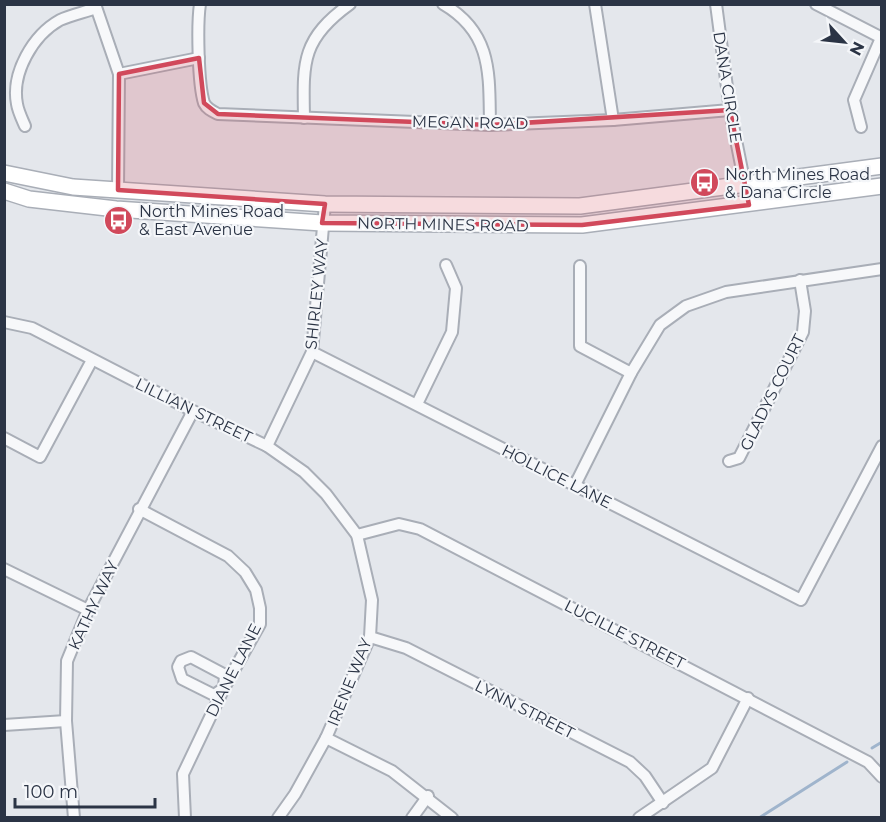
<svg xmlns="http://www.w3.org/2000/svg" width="886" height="822" font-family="Montserrat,sans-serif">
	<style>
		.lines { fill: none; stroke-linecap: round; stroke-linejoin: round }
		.stream { stroke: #9fb4cc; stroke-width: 3 }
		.street-casing { stroke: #a9aeb7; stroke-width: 14 }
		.secondary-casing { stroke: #a9aeb7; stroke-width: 18 }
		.street { stroke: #f7f8fa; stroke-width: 10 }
		.secondary { stroke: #fff; stroke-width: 15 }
		.marked { fill: #d1495b; fill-opacity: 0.2; stroke: #d1495b; stroke-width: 4.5; stroke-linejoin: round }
		.labels { text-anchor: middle; stroke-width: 4.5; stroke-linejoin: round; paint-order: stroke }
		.street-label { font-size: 16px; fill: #2b3445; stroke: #f4f6f9 }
		.poi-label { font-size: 16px; fill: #2b3445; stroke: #f4f6f9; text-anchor: start }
	</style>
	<rect width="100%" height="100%" fill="#e4e7ec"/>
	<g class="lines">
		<g class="stream">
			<polyline points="872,748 882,742"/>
			<polyline points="759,818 847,762"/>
		</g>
		<defs>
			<g id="street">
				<polyline points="95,4 119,74 118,190"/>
				<path d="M200,4C197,24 198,84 204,103C207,109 212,111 218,114L490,125L613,120L730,110"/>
				<path d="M443,4C493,33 489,75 490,125"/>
				<polyline points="595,4 613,120"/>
				<polyline points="716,4 730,110 749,205"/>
				<polyline points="816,4 882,38"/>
				<polyline points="119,74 199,58"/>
				<path d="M304,118C303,63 301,39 350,4"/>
				<path d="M25,126C22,119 18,111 17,104C11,73 33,35 60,20C71,15 85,12 96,8"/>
				<polyline points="861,127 854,100 881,38"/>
				<polyline points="580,266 580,346 631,373"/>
				<polyline points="4,322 32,328 193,411 267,446 304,472 326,494 357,535 372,600 370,637 326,738 295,794 278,818"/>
				<polyline points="312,352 801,600 882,446"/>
				<polyline points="417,404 452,332 456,288 446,265"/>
				<polyline points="4,438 40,457 92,360"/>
				<polyline points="267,446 312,352 325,204"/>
				<polyline points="729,461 739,458 803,332 805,311 800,280"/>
				<polyline points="575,485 631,373 660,325 686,306 726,292 882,269"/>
				<polyline points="139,509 228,556 245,572 256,590 260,608 260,624 224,688 183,774 185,818"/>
				<polyline points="357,535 399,524 420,529 868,762 882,777"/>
				<polyline points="4,569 88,610"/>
				<polyline points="370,637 406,648 630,762 645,776 663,803"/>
				<polygon points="191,657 225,675 224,688 214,695 182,679 178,667 181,661"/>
				<polyline points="4,725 66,721"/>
				<polyline points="326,738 392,771 452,818"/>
				<polyline points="74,818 66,721 67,661 88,610 193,411"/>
				<polyline points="412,818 428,796"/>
				<polyline points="639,818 712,768 748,698"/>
			</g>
			<g id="secondary">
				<polyline points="4,173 73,187 325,204 580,206 882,166"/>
				<polyline points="4,191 29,199 116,209 322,223 582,225 882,186"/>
			</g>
		</defs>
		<use href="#street" class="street-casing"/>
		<use href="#secondary" class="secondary-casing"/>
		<use href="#street" class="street"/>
		<use href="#secondary" class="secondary"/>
	</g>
	<path class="marked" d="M199,58L204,103L218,114L490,125L730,110L749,205L582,225L322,223L325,204L118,190L119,74Z"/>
	<defs>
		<symbol id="bus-disc" viewBox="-11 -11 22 22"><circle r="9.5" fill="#d1495b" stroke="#f4f6f9"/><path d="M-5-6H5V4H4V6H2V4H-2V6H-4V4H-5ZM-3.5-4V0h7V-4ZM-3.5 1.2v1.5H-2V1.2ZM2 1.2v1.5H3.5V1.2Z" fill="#fff"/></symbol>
	</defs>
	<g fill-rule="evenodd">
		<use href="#bus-disc" x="688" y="166" width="33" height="33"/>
		<use href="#bus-disc" x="102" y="204" width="33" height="33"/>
	</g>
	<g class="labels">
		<g class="street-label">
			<text transform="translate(728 87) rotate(81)" y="6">DANA CIRCLE</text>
			<text transform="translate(470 122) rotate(1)" y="6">MEGAN ROAD</text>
			<text transform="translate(443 224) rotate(1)" y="6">NORTH MINES ROAD</text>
			<text transform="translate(316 294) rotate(-84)" y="6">SHIRLEY WAY</text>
			<text transform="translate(772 392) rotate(-64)" y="6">GLADYS COURT</text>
			<text transform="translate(194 410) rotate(26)" y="6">LILLIAN STREET</text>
			<text transform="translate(557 476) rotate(27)" y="6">HOLLICE LANE</text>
			<text transform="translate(93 605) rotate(-65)" y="6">KATHY WAY</text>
			<text transform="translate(625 634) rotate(27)" y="6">LUCILLE STREET</text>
			<text transform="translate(233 670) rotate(-63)" y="6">DIANE LANE</text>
			<text transform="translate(349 682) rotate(-68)" y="6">IRENE WAY</text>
			<text transform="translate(525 709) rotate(27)" y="6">LYNN STREET</text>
		</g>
		<g class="poi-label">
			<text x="725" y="180">North Mines Road<tspan x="725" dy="18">&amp; Dana Circle</tspan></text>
			<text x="139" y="217">North Mines Road<tspan x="139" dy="18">&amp; East Avenue</tspan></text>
		</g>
	</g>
	<rect width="886" height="822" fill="none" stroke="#2b3445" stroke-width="12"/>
	<g transform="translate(844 42) rotate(117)" stroke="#f4f6f9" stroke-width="4.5" paint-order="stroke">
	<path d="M0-4.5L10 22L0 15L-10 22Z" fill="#2b3445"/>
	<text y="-9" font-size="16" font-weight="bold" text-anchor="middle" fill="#2b3445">N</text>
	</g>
	<path d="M15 798v9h140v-9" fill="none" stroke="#2b3445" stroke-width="3"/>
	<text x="24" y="798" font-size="18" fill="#2b3445" stroke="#f4f6f9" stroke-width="4.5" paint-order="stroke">100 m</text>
</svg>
